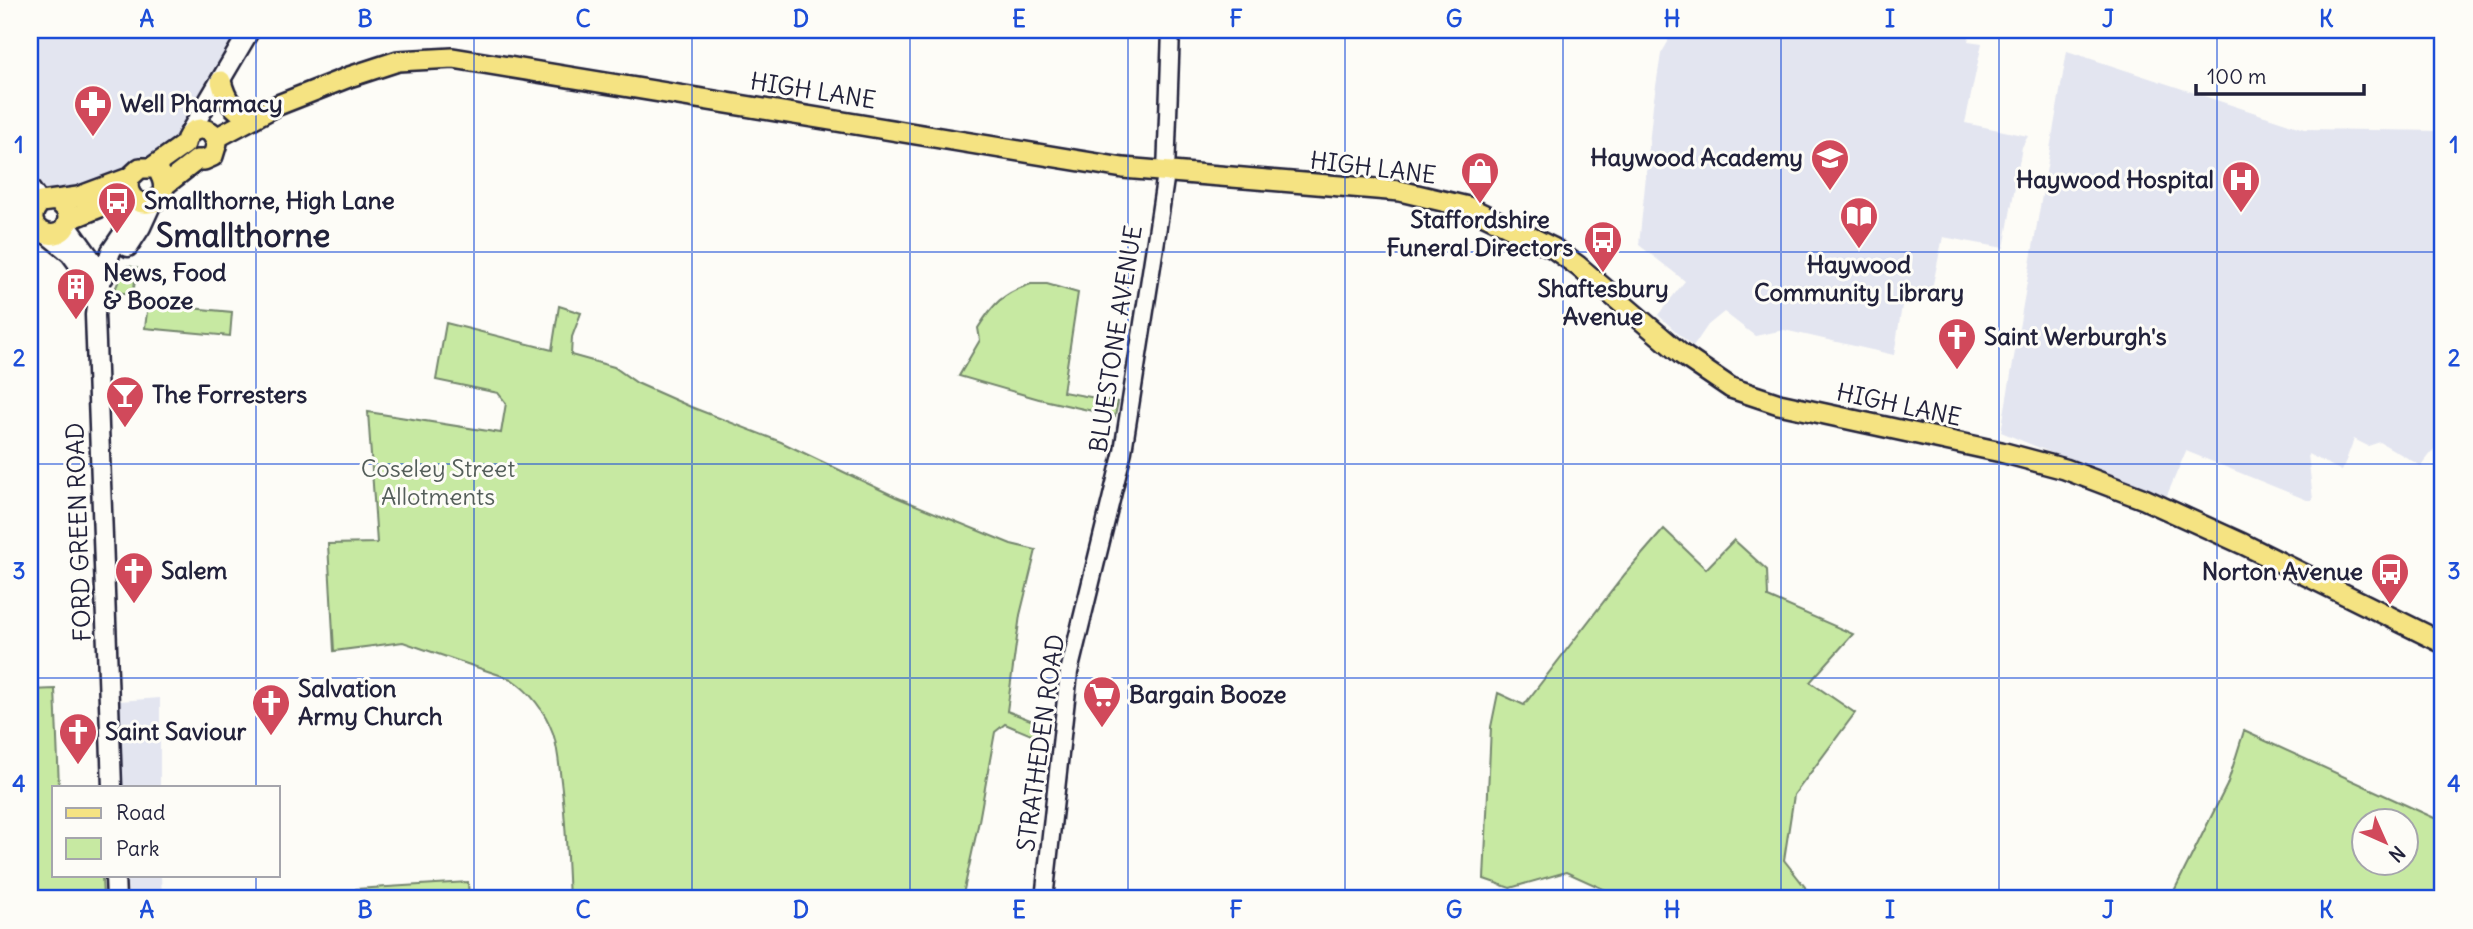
<svg xmlns="http://www.w3.org/2000/svg" width="2473" height="929" font-family="Delius,sans-serif">
	<style>
		.built { fill: #e3e5f0 }
		.green { fill: #c7e9a2; stroke: #74866e; stroke-width: 2; fill-rule: evenodd }
		.lines { fill: none; stroke-linecap: round; stroke-linejoin: round }
		.tertiary-casing { stroke: #22223b; stroke-width: 21 }
		.secondary-casing { stroke: #22223b; stroke-width: 23 }
		.primary-casing { stroke: #22223b; stroke-width: 24 }
		.tertiary { stroke: #fdfcf7; stroke-width: 16 }
		.secondary { stroke: #fdfcf7; stroke-width: 18 }
		.primary { stroke: #f5e382; stroke-width: 19 }
		.grid { fill: none; stroke: #1d4ed8; stroke-width: 2; stroke-opacity: 0.55 }
		.labels { text-anchor: middle; stroke-width: 6; stroke-linejoin: round; paint-order: stroke }
		.street-label { font-size: 24px; fill: #22223b; stroke: #fdfcf7 }
		.poi-label { font-size: 24px; font-weight: bold; fill: #22223b; stroke: #fdfcf7; text-anchor: start }
		.park-label { font-size: 24px; fill: #545e5a; stroke: #fdfcf7 }
		.district-label { font-size: 32px; font-weight: bold; fill: #22223b; stroke: #fdfcf7 }
		.neatline { fill: none; stroke: #1d4ed8; stroke-width: 2.5 }
		.grid-label { font-size: 23px; text-anchor: middle; font-weight: bold; fill: #1d4ed8 }
	</style>
	<rect width="100%" height="100%" fill="#fdfcf7"/>
	<filter id="ink" filterUnits="userSpaceOnUse"><feTurbulence type="fractalNoise" baseFrequency=".0143" numOctaves="2"/><feDisplacementMap in="SourceGraphic" scale="14" xChannelSelector="R" yChannelSelector="G"/><feConvolveMatrix kernelMatrix="1 2 1 2 8 2 1 2 1" color-interpolation-filters="sRGB"/></filter>
	<g filter="url(#ink)">
		<g class="built">
			<polygon points="30,30 240,30 209,93 190,124 164,151 136,167 66,197 45,192 30,171"/>
			<polygon points="1669,30 1971,30 1968,41 1982,43 1965,123 2028,136 2022,147 2004,248 1943,237 1930,298 1904,294 1894,355 1784,330 1755,336 1724,312 1708,325 1693,347 1658,315 1685,281 1639,245 1653,105 1661,54 1668,42"/>
			<polygon points="2067,51 2304,129 2443,131 2443,297 2438,374 2443,378 2443,438 2421,466 2380,442 2368,446 2354,439 2342,471 2308,454 2313,500 2307,500 2186,451 2165,500 2001,432"/>
			<polygon points="160,698 160,787 120,787 119,701"/>
			<polygon points="122,875 161,875 162,899 122,899"/>
		</g>
		<g class="green">
			<polygon points="128,266 137,268 133,294 114,292 119,280"/>
			<path d="M1031,284H1047L1078,293L1063,392L1118,402L1115,416L1039,399L959,376L980,340L978,328C993,304 1003,293 1031,284Z"/>
			<polygon points="148,304 232,312 230,336 145,328"/>
			<path d="M559,306L581,313L572,337L571,355L614,367L637,383L691,407L781,442L896,497L1011,544L1036,550L1020,615L1007,711L1041,724L1036,737L1005,724L995,732L979,821L962,899H569C567,860 566,820 561,781C559,765 558,748 553,733C545,711 530,692 511,679L403,642L334,651L328,544L377,543L368,412L501,433L506,403L498,393L436,380L446,323L552,350Z"/>
			<polygon points="1664,529 1706,569 1734,540 1767,570 1768,597 1853,634 1810,682 1855,713 1794,795 1784,860 1809,892 1819,899 1618,899 1619,896 1566,872 1510,888 1484,879 1491,727 1498,693 1524,705 1625,574"/>
			<polygon points="55,689 59,787 54,787 54,875 102,875 103,899 30,899 30,690"/>
			<path d="M2244,731L2443,822V899H2170L2227,785ZM2364,820H2406V862H2364Z"/>
			<polygon points="468,882 469,899 356,899 356,889"/>
		</g>
		<g class="lines">
			<defs>
				<g id="tertiary">
					<polyline points="30,187 41,202"/>
					<polyline points="1044,899 1069,672 1123,451 1156,240 1166,173 1171,30"/>
				</g>
				<g id="secondary">
					<polyline points="190,132 250,30"/>
					<polyline points="66,224 104,277"/>
					<polyline points="48,235 70,253 98,291"/>
					<polyline points="128,247 141,227 152,203"/>
					<polyline points="112,787 95,315 98,291 111,251 128,226 136,201"/>
					<polyline points="115,875 116,899"/>
				</g>
				<g id="primary">
					<path d="M221,81C226,101 233,109 250,119"/>
					<polyline points="216,138 278,105 349,77 398,61 453,58 1123,168 1400,191 1468,207 1553,248 1578,266 1681,354 1731,388 1779,404 2001,452 2065,469 2144,499 2243,544 2443,643"/>
					<path d="M129,178C121,215 178,209 160,174"/>
					<path d="M57,201C64,206 69,211 68,220C62,250 14,228 41,202L78,197L129,178L140,168H151L185,144C188,131 198,125 211,132L217,143L213,156L204,160H197L165,185"/>
					<polyline points="68,220 130,195"/>
				</g>
			</defs>
			<use href="#tertiary" class="tertiary-casing"/>
			<use href="#secondary" class="secondary-casing"/>
			<use href="#primary" class="primary-casing"/>
			<use href="#tertiary" class="tertiary"/>
			<use href="#secondary" class="secondary"/>
			<use href="#primary" class="primary"/>
		</g>
	</g>
	<path class="grid" d="M256,30V787M474,30V899M692,30V899M910,30V899M1128,30V899M1345,30V899M1563,30V899M1781,30V899M1999,30V899M2217,30V899M30,252H2443M30,464H2443M30,678H2443M256,875V899"/>
	<defs>
		<symbol id="pharmacy-pin" viewBox="-11 -11 22 30"><path d="M0 17L-7.5 6A9.5 9.5 0 1 1 7.5 6Z" fill="#d1495b" stroke="#fdfcf7"/><path d="M-2-6h4v4h4v4h-4v4h-4v-4h-4v-4h4Z" fill="#fff"/></symbol>
		<symbol id="school-pin" viewBox="-11 -11 22 30"><path d="M0 17L-7.5 6A9.5 9.5 0 1 1 7.5 6Z" fill="#d1495b" stroke="#fdfcf7"/><path d="M0-5L7-2L0 1L-7-2ZM-4 1L0 2.5L4 1V4Q0 6-4 4Z" fill="#fff"/></symbol>
		<symbol id="shop-pin" viewBox="-11 -11 22 30"><path d="M0 17L-7.5 6A9.5 9.5 0 1 1 7.5 6Z" fill="#d1495b" stroke="#fdfcf7"/><path d="M-5-2.5h2.3a2.7 3.5 0 0 1 5.4 0H5L5.5 6h-11ZM-1.5-2.5h3a1.5 2.3 0 0 0-3 0Z" fill="#fff"/></symbol>
		<symbol id="hospital-pin" viewBox="-11 -11 22 30"><path d="M0 17L-7.5 6A9.5 9.5 0 1 1 7.5 6Z" fill="#d1495b" stroke="#fdfcf7"/><path d="M-5-5h3v3.5h4V-5h3V5h-3V1.5h-4V5h-3Z" fill="#fff"/></symbol>
		<symbol id="bus-pin" viewBox="-11 -11 22 30"><path d="M0 17L-7.5 6A9.5 9.5 0 1 1 7.5 6Z" fill="#d1495b" stroke="#fdfcf7"/><path d="M-5-6H5V4H4V6H2V4H-2V6H-4V4H-5ZM-3.5-4V0h7V-4ZM-3.5 1.2v1.5H-2V1.2ZM2 1.2v1.5H3.5V1.2Z" fill="#fff"/></symbol>
		<symbol id="library-pin" viewBox="-11 -11 22 30"><path d="M0 17L-7.5 6A9.5 9.5 0 1 1 7.5 6Z" fill="#d1495b" stroke="#fdfcf7"/><path d="M-6-4Q-3-5.5-.7-3.5V5Q-3 3-6 4ZM6-4Q3-5.5 .7-3.5V5Q3 3 6 4Z" fill="#fff"/></symbol>
		<symbol id="building-pin" viewBox="-11 -11 22 30"><path d="M0 17L-7.5 6A9.5 9.5 0 1 1 7.5 6Z" fill="#d1495b" stroke="#fdfcf7"/><path d="M-4-6H4V6H1V3H-1V6H-4ZM-2.5-4.3h1.7v1.8h-1.7ZM.8-4.3h1.7v1.8H.8ZM-2.5-1h1.7V.8h-1.7ZM.8-1h1.7V.8H.8Z" fill="#fff"/></symbol>
		<symbol id="church-pin" viewBox="-11 -11 22 30"><path d="M0 17L-7.5 6A9.5 9.5 0 1 1 7.5 6Z" fill="#d1495b" stroke="#fdfcf7"/><path d="M-1.2-6h2.4v3.5h3.3v2.4h-3.3V6h-2.4V-.1h-3.3v-2.4h3.3Z" fill="#fff"/></symbol>
		<symbol id="bar-pin" viewBox="-11 -11 22 30"><path d="M0 17L-7.5 6A9.5 9.5 0 1 1 7.5 6Z" fill="#d1495b" stroke="#fdfcf7"/><path d="M-6-5H6L.8 .8V4.5H3.5V6h-7V4.5H-.8V.8Z" fill="#fff"/></symbol>
		<symbol id="supermarket-pin" viewBox="-11 -11 22 30"><path d="M0 17L-7.5 6A9.5 9.5 0 1 1 7.5 6Z" fill="#d1495b" stroke="#fdfcf7"/><path d="M-6-5.5h2.5l.6 2H6L4.5 2H-2.5L-4.4-4H-6ZM-1.5 3.2a1.3 1.3 0 1 0 .1 0ZM3 3.2a1.3 1.3 0 1 0 .1 0Z" fill="#fff"/></symbol>
	</defs>
	<g fill-rule="evenodd">
		<use href="#pharmacy-pin" x="71" y="82" width="44" height="60"/>
		<use href="#school-pin" x="1808" y="136" width="44" height="60"/>
		<use href="#shop-pin" x="1458" y="149" width="44" height="60"/>
		<use href="#hospital-pin" x="2219" y="158" width="44" height="60"/>
		<use href="#bus-pin" x="95" y="179" width="44" height="60"/>
		<use href="#library-pin" x="1837" y="194" width="44" height="60"/>
		<use href="#bus-pin" x="1581" y="218" width="44" height="60"/>
		<use href="#building-pin" x="54" y="265" width="44" height="60"/>
		<use href="#church-pin" x="1935" y="315" width="44" height="60"/>
		<use href="#bar-pin" x="103" y="373" width="44" height="60"/>
		<use href="#church-pin" x="112" y="549" width="44" height="60"/>
		<use href="#bus-pin" x="2368" y="550" width="44" height="60"/>
		<use href="#supermarket-pin" x="1080" y="673" width="44" height="60"/>
		<use href="#church-pin" x="249" y="681" width="44" height="60"/>
		<use href="#church-pin" x="56" y="710" width="44" height="60"/>
	</g>
	<g class="labels">
		<g class="street-label">
			<text transform="translate(813 91) rotate(9)" y="8">HIGH LANE</text>
			<text transform="translate(1373 168) rotate(7)" y="8">HIGH LANE</text>
			<text transform="translate(1116 339) rotate(-81)" y="8">BLUESTONE AVENUE</text>
			<text transform="translate(1899 405) rotate(12)" y="8">HIGH LANE</text>
			<text transform="translate(79 532) rotate(-92)" y="8">FORD GREEN ROAD</text>
			<text transform="translate(1041 743) rotate(-82)" y="8">STRATHEDEN ROAD</text>
		</g>
		<g class="poi-label">
			<text x="120" y="112">Well Pharmacy</text>
			<text x="1803" y="166" text-anchor="end">Haywood Academy</text>
			<text x="2214" y="188" text-anchor="end">Haywood Hospital</text>
			<text x="144" y="209">Smallthorne, High Lane</text>
			<text x="1480" y="228" text-anchor="middle">Staffordshire<tspan x="1480" dy="28">Funeral Directors</tspan></text>
			<text x="1859" y="273" text-anchor="middle">Haywood<tspan x="1859" dy="28">Community Library</tspan></text>
			<text x="103" y="281">News, Food<tspan x="103" dy="28">&amp; Booze</tspan></text>
			<text x="1603" y="297" text-anchor="middle">Shaftesbury<tspan x="1603" dy="28">Avenue</tspan></text>
			<text x="1984" y="345">Saint Werburgh's</text>
			<text x="152" y="403">The Forresters</text>
			<text x="161" y="579">Salem</text>
			<text x="2363" y="580" text-anchor="end">Norton Avenue</text>
			<text x="298" y="697">Salvation<tspan x="298" dy="28">Army Church</tspan></text>
			<text x="1129" y="703">Bargain Booze</text>
			<text x="105" y="740">Saint Saviour</text>
		</g>
		<g class="park-label">
			<text x="438" y="477">Coseley Street<tspan x="438" dy="28">Allotments</tspan></text>
		</g>
		<g class="district-label">
			<text x="243" y="247">Smallthorne</text>
		</g>
	</g>
	<rect width="2473" height="929" fill="none" stroke="#fdfcf7" stroke-width="77"/>
	<rect x="52" y="786" width="228" height="91" fill="#fdfcf7" stroke="#a5a5ac" stroke-width="2"/>
	<rect x="66" y="808" width="35" height="10" fill="#f5e382" stroke="#a5a5ac" stroke-width="2"/>
	<text x="116" y="820" font-size="21" fill="#22223b">Road</text>
	<rect x="66" y="838" width="35" height="21" fill="#c7e9a2" stroke="#a5a5ac" stroke-width="2"/>
	<text x="116" y="856" font-size="21" fill="#22223b">Park</text>
	<g transform="translate(2385 842) rotate(135)"><circle r="33" fill="#fdfcf7" stroke="#a5a5ac" stroke-width="2"/>
	<path d="M0-5L12 26L0 18L-12 26Z" fill="#d1495b"/>
	<text y="-10" font-size="19" font-weight="bold" text-anchor="middle" fill="#22223b">N</text>
	</g>
	<path d="M2196 84v10h168v-10" fill="none" stroke="#22223b" stroke-width="3.5"/>
	<text x="2207" y="84" font-size="21" fill="#22223b" stroke="#fdfcf7" stroke-width="5" paint-order="stroke">100 m</text>
	<rect x="38" y="38" width="2396" height="852" class="neatline"/>
	<g class="grid-label">
		<text x="147" y="27">A</text>
		<text x="365" y="27">B</text>
		<text x="583" y="27">C</text>
		<text x="801" y="27">D</text>
		<text x="1019" y="27">E</text>
		<text x="1236" y="27">F</text>
		<text x="1454" y="27">G</text>
		<text x="1672" y="27">H</text>
		<text x="1890" y="27">I</text>
		<text x="2108" y="27">J</text>
		<text x="2326" y="27">K</text>
		<text x="19" y="153">1</text>
		<text x="2454" y="153">1</text>
		<text x="19" y="366">2</text>
		<text x="2454" y="366">2</text>
		<text x="19" y="579">3</text>
		<text x="2454" y="579">3</text>
		<text x="19" y="792">4</text>
		<text x="2454" y="792">4</text>
		<text x="147" y="918">A</text>
		<text x="365" y="918">B</text>
		<text x="583" y="918">C</text>
		<text x="801" y="918">D</text>
		<text x="1019" y="918">E</text>
		<text x="1236" y="918">F</text>
		<text x="1454" y="918">G</text>
		<text x="1672" y="918">H</text>
		<text x="1890" y="918">I</text>
		<text x="2108" y="918">J</text>
		<text x="2326" y="918">K</text>
	</g>
</svg>
